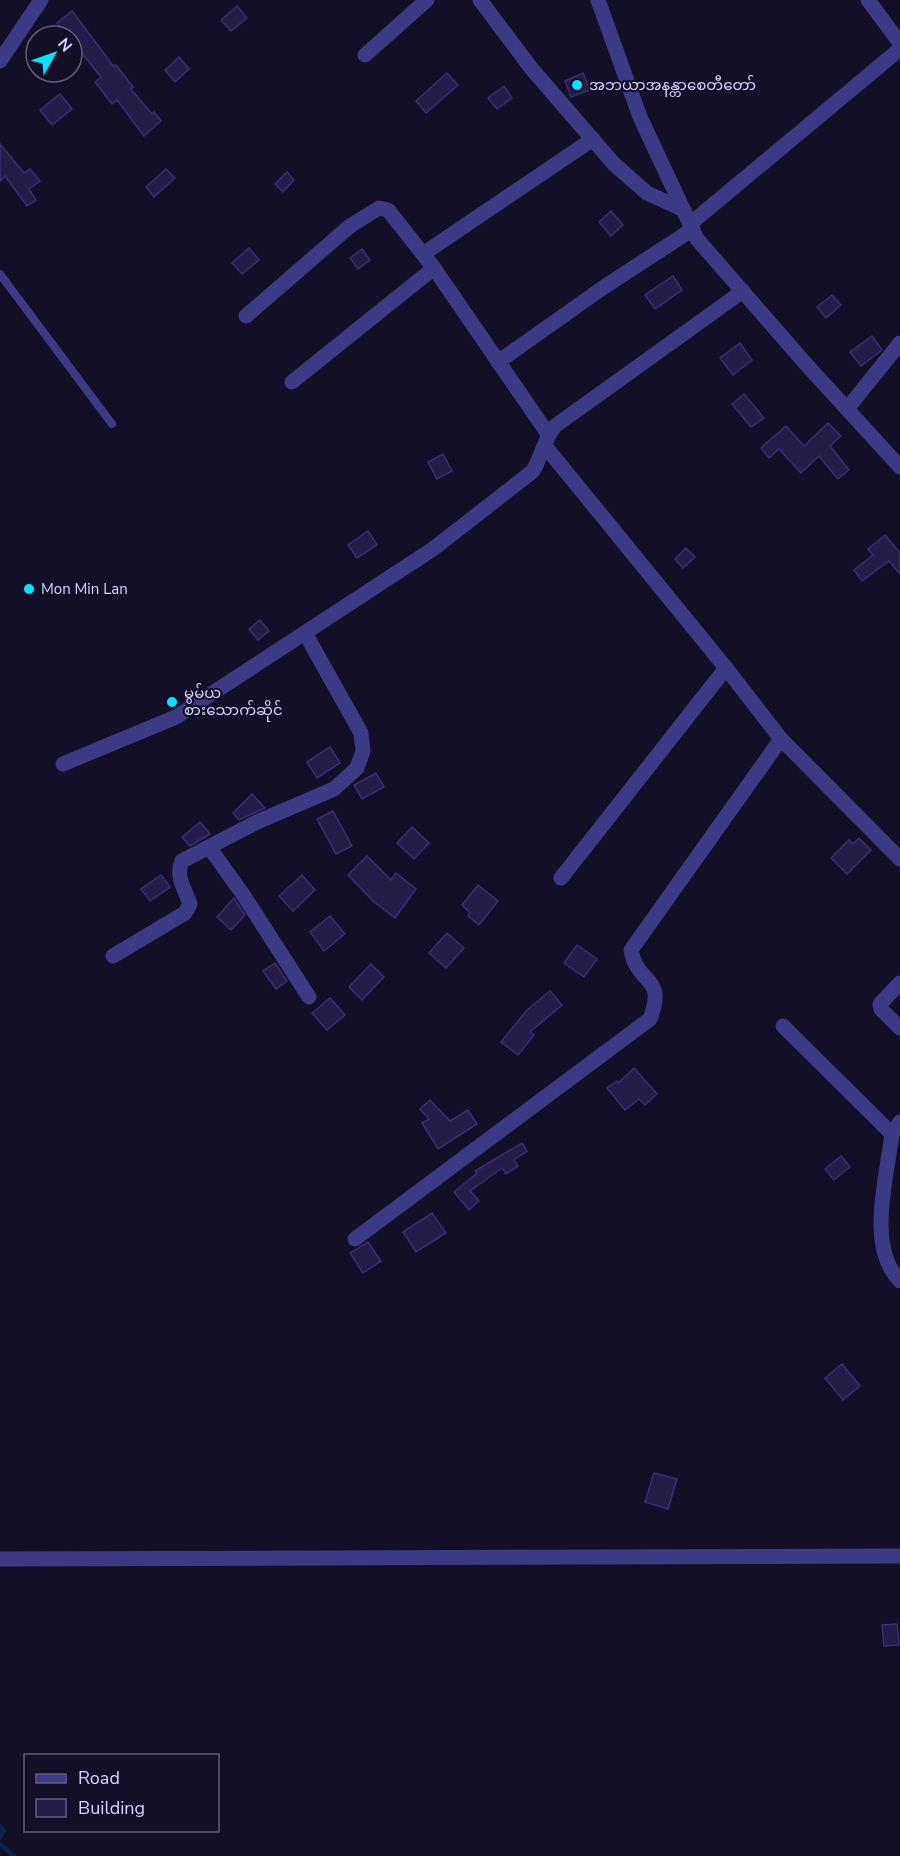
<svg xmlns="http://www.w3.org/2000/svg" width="900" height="1856" font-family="'Nunito Sans','Noto Sans Myanmar',sans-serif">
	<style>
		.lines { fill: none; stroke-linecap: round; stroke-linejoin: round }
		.stream { stroke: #0c2248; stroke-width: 4.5 }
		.building { fill: #241b47; stroke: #3b2d73; stroke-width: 1.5 }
		.service { stroke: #3d3a85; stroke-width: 8 }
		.minor { stroke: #3d3a85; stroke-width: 15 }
		.poi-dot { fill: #00e5ff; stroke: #130f26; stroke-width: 2 }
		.labels { text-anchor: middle; stroke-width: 4.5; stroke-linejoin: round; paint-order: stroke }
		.poi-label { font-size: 15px; fill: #d9d4ff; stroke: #130f26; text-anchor: start }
	</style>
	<rect width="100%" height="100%" fill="#130f26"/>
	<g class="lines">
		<g class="stream">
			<polyline points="0,1826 4,1831 0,1838"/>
			<polyline points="0,1844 14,1856"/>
		</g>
	</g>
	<g class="building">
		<polygon points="237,6 247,18 231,31 221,20"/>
		<polygon points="72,11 114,67 116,65 133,87 131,89 152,114 154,112 161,121 144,136 117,100 112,104 95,82 101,77 72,41 72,36 68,36 57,23"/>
		<polygon points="179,57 189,69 175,82 165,70"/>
		<polygon points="447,73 458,85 426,113 416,101"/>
		<polygon points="583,73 590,90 571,97 565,81"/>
		<polygon points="504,86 512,98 497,109 488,98"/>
		<polygon points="60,94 72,109 52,125 40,110"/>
		<polygon points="0,144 24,173 30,169 40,181 29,189 36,200 27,206 5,176 0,181"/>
		<polygon points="166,169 175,178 154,197 146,187"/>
		<polygon points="287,172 294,180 283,192 275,184"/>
		<polygon points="611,211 623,225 611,236 599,222"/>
		<polygon points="249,248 259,260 242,274 232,263"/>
		<polygon points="362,249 370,260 358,269 350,258"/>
		<polygon points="673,276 682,290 655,309 645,295"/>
		<polygon points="832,295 841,305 826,318 817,307"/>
		<polygon points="872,336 882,350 861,366 850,352"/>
		<polygon points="740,343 752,360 733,375 720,358"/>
		<polygon points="744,394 764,418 751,427 732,404"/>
		<polygon points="828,423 841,436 830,446 849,470 838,479 819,456 801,473 779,449 769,458 761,448 786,426 804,446"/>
		<polygon points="443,454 452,471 437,479 428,462"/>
		<polygon points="368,531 377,545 357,558 348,545"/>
		<polygon points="885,535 900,553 900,574 889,561 862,581 854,570 873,555 868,549"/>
		<polygon points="686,548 695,557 683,568 675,559"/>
		<polygon points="260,620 269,631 258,640 249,629"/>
		<polygon points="330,747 340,763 317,778 307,762"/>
		<polygon points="376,773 384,787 362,799 354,785"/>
		<polygon points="252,794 265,808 239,820 233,813"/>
		<polygon points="333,811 352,846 336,854 317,819"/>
		<polygon points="200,822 210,834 190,846 182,837"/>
		<polygon points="412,827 429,843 414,859 397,843"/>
		<polygon points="859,838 871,850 847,874 831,858 849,840 853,844"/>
		<polygon points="367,856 391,880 396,873 416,889 395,918 374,902 348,875"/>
		<polygon points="161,875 170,887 150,901 141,889"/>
		<polygon points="302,875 315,890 293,911 279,896"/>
		<polygon points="478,885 498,901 479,925 468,916 470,913 462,905"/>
		<polygon points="234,898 245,915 231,930 217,917"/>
		<polygon points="330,916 345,934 324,951 310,932"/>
		<polygon points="447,933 464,948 446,968 429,953"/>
		<polygon points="577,945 597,959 584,977 564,963"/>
		<polygon points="275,963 287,981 276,989 263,971"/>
		<polygon points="371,964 384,977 362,1000 349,987"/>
		<polygon points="550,991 562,1005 530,1032 534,1035 518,1055 501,1042 527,1010"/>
		<polygon points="330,998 345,1015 327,1030 312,1013"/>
		<polygon points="634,1068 657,1094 645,1105 639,1099 625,1110 607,1088 617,1081 618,1083"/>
		<polygon points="430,1100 450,1121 468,1110 477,1124 438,1149 422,1123 429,1119 420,1109"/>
		<polygon points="522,1143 527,1151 514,1160 518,1166 506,1174 502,1168 470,1191 479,1201 469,1210 454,1192 477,1173 475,1171"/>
		<polygon points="841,1156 850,1167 834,1180 825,1169"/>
		<polygon points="432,1213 446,1233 416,1252 403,1232"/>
		<polygon points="368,1242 381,1261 363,1273 350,1253"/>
		<polygon points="842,1364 860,1386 843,1400 825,1378"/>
		<polygon points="654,1473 677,1479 668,1509 645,1502"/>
		<polygon points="897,1624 899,1645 884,1646 882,1625"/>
	</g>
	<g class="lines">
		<polyline class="service" points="0,274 112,424"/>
		<g class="minor">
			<polyline points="480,0 531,68 614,164 647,193 684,210"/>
			<polyline points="598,0 640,117 697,239 805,363 900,467"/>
			<polyline points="868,0 900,43"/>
			<polyline points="365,55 427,0"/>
			<polyline points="0,61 41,0"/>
			<polyline points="690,224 900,49"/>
			<polyline points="423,254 593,139"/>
			<polyline points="246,316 350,226 379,208 388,210 434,268 548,434"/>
			<polyline points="498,362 604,287 693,229"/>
			<polyline points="292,382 434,268"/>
			<polyline points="847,409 900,343"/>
			<polyline points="545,446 726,668 781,739 900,859"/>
			<path d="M63,764L176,717L433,549L533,471C542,456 544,439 555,426L743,291"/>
			<polyline points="209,847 242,893 309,997"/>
			<polyline points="561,878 726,668"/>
			<path d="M113,956L185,913L190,904C185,889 175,876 182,861L257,822L334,789L357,768L363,751L361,733L305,633"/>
			<polyline points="900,983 880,1004 881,1009 900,1028"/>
			<polyline points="783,1026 892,1134"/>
			<path d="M900,1122L892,1134C887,1177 866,1247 900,1281"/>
			<path d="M355,1239L650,1019C667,974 637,986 631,950L781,739"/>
			<polyline points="0,1559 900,1556"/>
		</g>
	</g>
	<g class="poi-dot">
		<circle cx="577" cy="85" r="6"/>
		<circle cx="29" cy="589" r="6"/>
		<circle cx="172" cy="702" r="6"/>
	</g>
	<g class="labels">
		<g class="poi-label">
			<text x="589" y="90">အဘယာအနန္တာစေတီတော်</text>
			<text x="41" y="594">Mon Min Lan</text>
			<text x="184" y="698">မွမ်ယ<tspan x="184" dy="17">စားသောက်ဆိုင်</tspan></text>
		</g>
	</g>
	<rect x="24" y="1754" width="195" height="78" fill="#130f26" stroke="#625e7d" stroke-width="1.5"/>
	<rect x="36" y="1774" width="30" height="9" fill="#3d3a85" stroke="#625e7d" stroke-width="1.5"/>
	<text x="78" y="1784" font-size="18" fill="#d9d4ff">Road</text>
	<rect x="36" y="1799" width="30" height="18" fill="#241b47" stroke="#625e7d" stroke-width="1.5"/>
	<text x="78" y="1814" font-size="18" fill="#d9d4ff">Building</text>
	<g transform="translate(54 54) rotate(50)"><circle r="28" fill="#130f26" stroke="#625e7d" stroke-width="1.5"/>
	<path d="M0-4.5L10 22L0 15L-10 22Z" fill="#00e5ff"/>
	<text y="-9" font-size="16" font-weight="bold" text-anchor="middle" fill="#d9d4ff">N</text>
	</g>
</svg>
